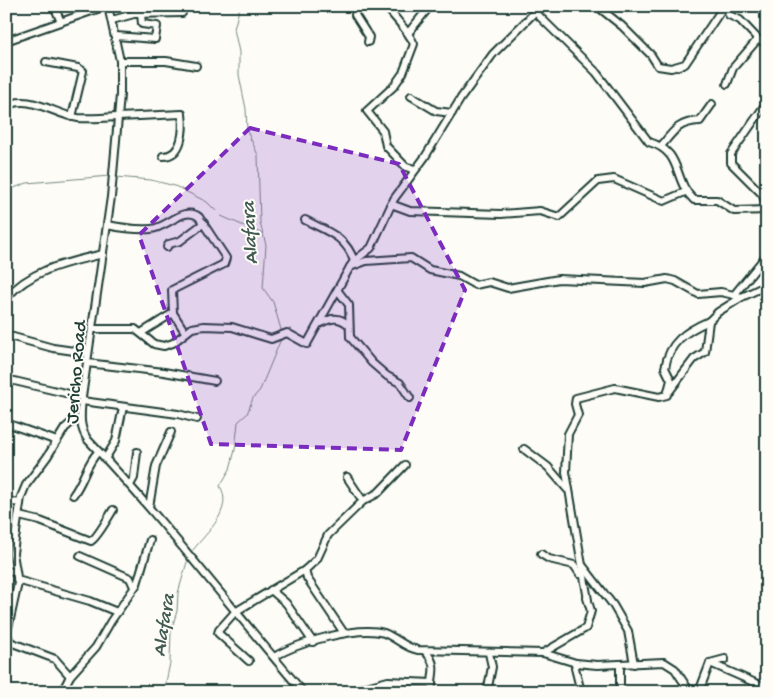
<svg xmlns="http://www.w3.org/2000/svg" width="773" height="698" font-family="'Gochi Hand',sans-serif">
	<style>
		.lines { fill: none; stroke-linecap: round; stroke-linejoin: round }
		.stream { stroke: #75877f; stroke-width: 1 }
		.minor-casing { stroke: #1f3d34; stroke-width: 10 }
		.minor { stroke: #fdfcf7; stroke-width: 6 }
		.marked { fill: #7b2cbf; fill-opacity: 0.2; stroke: #7b2cbf; stroke-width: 4; stroke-dasharray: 10 6; stroke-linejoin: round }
		.labels { text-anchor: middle; stroke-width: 4; stroke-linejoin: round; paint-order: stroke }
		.street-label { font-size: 19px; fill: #1f3d34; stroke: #fdfcf7 }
		.water-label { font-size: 20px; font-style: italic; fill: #435c53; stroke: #fdfcf7 }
	</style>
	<rect width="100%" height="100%" fill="#fdfcf7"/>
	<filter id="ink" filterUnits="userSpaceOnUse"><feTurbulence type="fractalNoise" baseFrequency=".02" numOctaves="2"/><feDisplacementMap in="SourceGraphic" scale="10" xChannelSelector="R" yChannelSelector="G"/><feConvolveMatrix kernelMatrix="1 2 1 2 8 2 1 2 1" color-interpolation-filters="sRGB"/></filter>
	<g filter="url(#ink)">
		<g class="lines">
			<g class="stream">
				<polyline points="240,6 234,29 239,52 239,75 246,109 247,131 258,155 260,223 266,245 263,288 273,302 282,333"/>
				<polyline points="116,177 151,180 175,186 207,202 221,216 263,234"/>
				<polyline points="6,191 27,183 110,176"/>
				<path d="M193,550C207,532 234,510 220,486L230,469L235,450L238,422L247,414L253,398L260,390L281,339"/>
				<polyline points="164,692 170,663 171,631 177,611 178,593 187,562"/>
			</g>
			<defs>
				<g id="minor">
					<polyline points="54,6 61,22"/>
					<path d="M108,6L120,61V95L111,197L82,397C81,413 78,426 88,440C164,520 231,608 303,692"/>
					<polyline points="357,6 355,15 369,37 368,42"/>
					<path d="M386,6C396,20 408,30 414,44L403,73L394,86L367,111L383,131L386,146L406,167L415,169"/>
					<polyline points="597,6 622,26 651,55 658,66 671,68 685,64 724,6"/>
					<polyline points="725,6 729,15 740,20 758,39 767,44"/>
					<path d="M535,12L596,72L649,142C684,152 672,180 694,200H717L734,211L767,210"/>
					<polyline points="112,20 134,14 182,13"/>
					<polyline points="409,32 430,6"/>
					<polyline points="116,36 155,39 157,26 142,24 141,14"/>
					<polyline points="6,41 106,6"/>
					<polyline points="120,61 166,61 196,66"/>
					<polyline points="46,62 78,68 83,71 72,117"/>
					<polyline points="727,84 733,68 758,39"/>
					<polyline points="411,96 436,111 452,113"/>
					<polyline points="767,102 731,154 731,163 762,194 767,205"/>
					<path d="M6,107C27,92 55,115 78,118C90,119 104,118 117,117"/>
					<path d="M118,117L182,114C184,129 183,156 163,156"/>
					<path d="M662,145C674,130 679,122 700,121L712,104"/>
					<polyline points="391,204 410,211 501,214 540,211 559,217 598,181 614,179 664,201 685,192"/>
					<path d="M305,220C326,231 346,236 354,261"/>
					<path d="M107,225C122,228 137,230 151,229C167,228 184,205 199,217L226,258L224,264L172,290L173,313L185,332"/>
					<polyline points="767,240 767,257"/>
					<polyline points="167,247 169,244 180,241 204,223"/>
					<polyline points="350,267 366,261 411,258 430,270 459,276 475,285 489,282 508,288 559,279 645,283 667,279 675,281 698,294 721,292 742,297 767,285"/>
					<polyline points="338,291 349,305 350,337 372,363 387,376 400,383 410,398"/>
					<polyline points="734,295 766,256"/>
					<path d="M6,298C32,269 66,263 103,254"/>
					<path d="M321,323C332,317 340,317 349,325"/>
					<polyline points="92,329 135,329 154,344 164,346 173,343 192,328 204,326 232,327 271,339 287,333 307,344 350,267 354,261 371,248 394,199 425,157 461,98 493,54 535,12 534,6"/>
					<polyline points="141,333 173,313"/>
					<polyline points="6,335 53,348 88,353"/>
					<polyline points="87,363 164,372 215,381"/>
					<polyline points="6,379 82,397"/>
					<polyline points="669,392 694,359 705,352 709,321 718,312 742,297"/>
					<polyline points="82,401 178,414 197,419"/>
					<polyline points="6,423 57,441"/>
					<polyline points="524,449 548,467 567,489"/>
					<polyline points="105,459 116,441 123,407"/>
					<polyline points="347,477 363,501"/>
					<polyline points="130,485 134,478 137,452"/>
					<path d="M73,495C84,481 86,464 98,452"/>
					<polyline points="6,501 20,503"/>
					<polyline points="149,507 156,466 171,432"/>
					<path d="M19,516L40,521L91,541C97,538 108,518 113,510"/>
					<polyline points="6,533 16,534"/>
					<polyline points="541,554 549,559 574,565 580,574"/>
					<polyline points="80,556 130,578 134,587"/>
					<polyline points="583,566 613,605 628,631 634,664"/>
					<polyline points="6,571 16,572"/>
					<polyline points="17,580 90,601 117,612"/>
					<polyline points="271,590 286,603 313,642"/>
					<path d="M588,600L566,472L568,434L578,415L575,404L576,398L615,388L659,397L667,395L671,380L665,368C669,342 686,331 709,321"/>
					<polyline points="344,633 307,578 305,570 317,559 328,535 363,501 378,493 405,465"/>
					<path d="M425,651C440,667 430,674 432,692"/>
					<polyline points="543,653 586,628 591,611 587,598"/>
					<path d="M274,657C297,643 358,625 384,633C397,638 405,648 418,650L543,653L576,663L597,665L664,662L675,669L690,692"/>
					<polyline points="249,661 218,633 219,630 235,612 305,570"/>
					<polyline points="576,663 575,668 581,692"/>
					<polyline points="710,663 767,688"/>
					<polyline points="620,664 620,692"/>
					<polyline points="70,676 55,659 10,642 7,633 18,583 13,553 21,497 26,485 47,457 65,428 72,422 80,419"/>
					<polyline points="66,686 76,692"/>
					<polyline points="355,690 388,681 432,683"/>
					<polyline points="62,692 70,676 96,647 111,621 137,584 150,540"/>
					<polyline points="487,692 492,667 489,653"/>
					<polyline points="696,692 700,689 710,663 725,659"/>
				</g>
			</defs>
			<use href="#minor" class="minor-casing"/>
			<use href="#minor" class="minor"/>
		</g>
	</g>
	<path class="marked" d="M250,128L399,164L465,290L401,450L211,444L139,235Z"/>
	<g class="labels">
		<g class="street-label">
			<text transform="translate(74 372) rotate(-85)" y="7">Jericho Road</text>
		</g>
		<g class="water-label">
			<text transform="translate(248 233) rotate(-93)" y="7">Alafara</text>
			<text transform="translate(162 625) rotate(-81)" y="7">Alafara</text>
		</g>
	</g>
	<rect width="773" height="698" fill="none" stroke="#fdfcf7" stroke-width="25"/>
	<rect x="12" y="12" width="748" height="673" fill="none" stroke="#1f3d34" stroke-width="2" filter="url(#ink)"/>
</svg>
